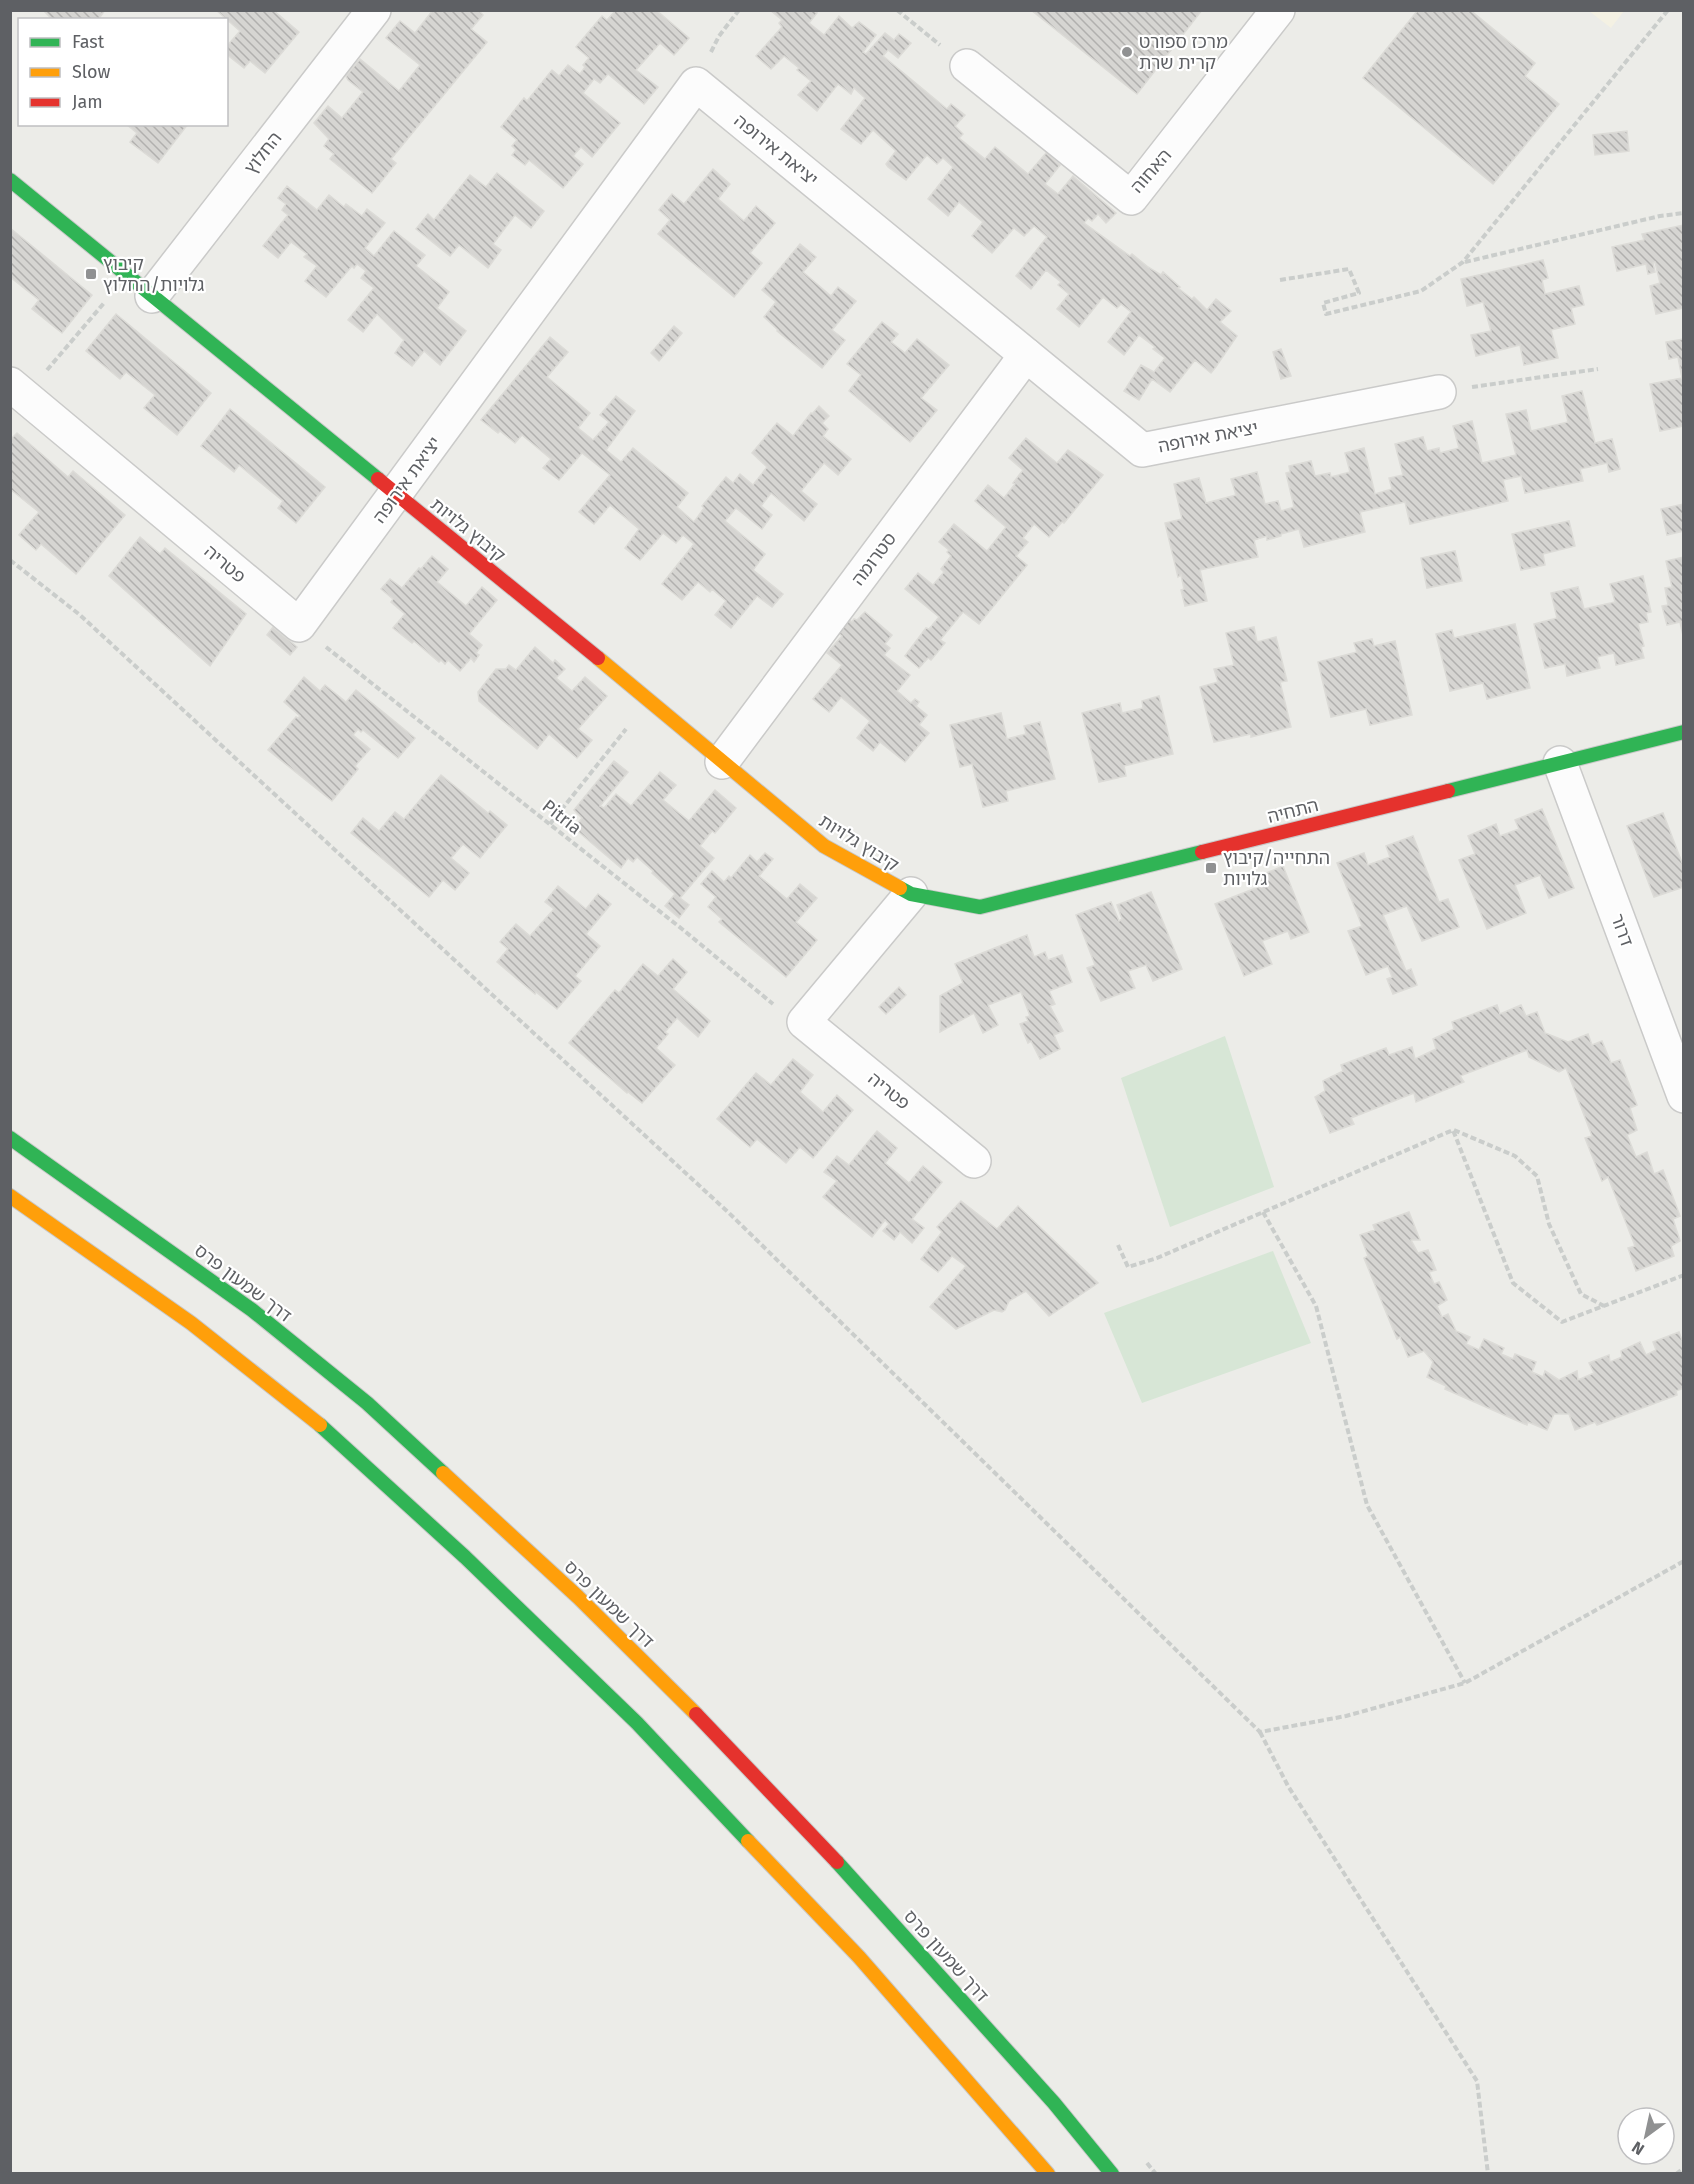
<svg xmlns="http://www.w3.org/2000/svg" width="1694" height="2184" font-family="'Fira Sans','Noto Sans Hebrew',sans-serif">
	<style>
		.commercial { fill: #f4f1e3 }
		.park { fill: #d7e6d6 }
		.building { fill: url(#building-back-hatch); stroke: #dcdbd7; stroke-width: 1.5 }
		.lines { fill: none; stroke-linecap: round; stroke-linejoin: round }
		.street-casing { stroke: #cacac9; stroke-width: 36 }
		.fast-casing { stroke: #c8c8c8; stroke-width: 16 }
		.slow-casing { stroke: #c8c8c8; stroke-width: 16 }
		.jam-casing { stroke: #c8c8c8; stroke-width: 16 }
		.path { stroke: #cacdcb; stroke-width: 4; stroke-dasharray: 6 3; stroke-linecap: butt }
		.street { stroke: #fcfcfc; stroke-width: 33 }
		.fast { stroke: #30b455; stroke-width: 14 }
		.slow { stroke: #ff9f0a; stroke-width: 14 }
		.jam { stroke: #e5322d; stroke-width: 14 }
		.poi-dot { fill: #909192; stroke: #fff; stroke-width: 2 }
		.labels { text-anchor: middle; stroke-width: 4.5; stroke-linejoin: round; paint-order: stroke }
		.poi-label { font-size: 18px; fill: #5e6064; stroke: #fff; text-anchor: start }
		.street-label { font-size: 18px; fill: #5e6064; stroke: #fff }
	</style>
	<defs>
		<pattern id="building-back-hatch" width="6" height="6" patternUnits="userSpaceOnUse" patternTransform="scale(1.5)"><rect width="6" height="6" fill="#d6d5d2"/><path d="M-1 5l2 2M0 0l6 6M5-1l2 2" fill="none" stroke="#b1b0ae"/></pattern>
	</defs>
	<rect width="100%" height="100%" fill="#ecece8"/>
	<polygon class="commercial" points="1589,11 1624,11 1611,28"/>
	<g class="park">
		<polygon points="1225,1036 1274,1187 1170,1227 1121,1078"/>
		<polygon points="1273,1251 1311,1343 1142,1403 1104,1313"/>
	</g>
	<g class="building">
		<polygon points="43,10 105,10 98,20 53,20"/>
		<polygon points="216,10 273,10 299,32 265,73 250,61 244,68 226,54 226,47 240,31"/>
		<polygon points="433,10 478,10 483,15 471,29 487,42 391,159 396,163 372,193 330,159 334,154 324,146 329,139 314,123 328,106 342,118 363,92 348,80 346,76 360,59 399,91 420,65 386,38 400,21 415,33"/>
		<polygon points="616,10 656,10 689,38 674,55 660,43 636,70 658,87 644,104 608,74 600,83 594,79 583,93 620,123 592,157 581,147 573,156 583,164 563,188 529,160 525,165 512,155 516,150 512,146 517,140 501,127 524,98 527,101 552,70 559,76 568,65 580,74 585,67 583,65 589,58 576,47 602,16 607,20"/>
		<polygon points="770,10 813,10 817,13 809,23 824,35 839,16 852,28 859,22 876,35 863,52 866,54 885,33 894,40 899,34 911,43 898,58 888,50 883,56 947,109 951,104 965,115 955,126 963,134 959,138 985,159 995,147 1028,174 1046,153 1060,165 1045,184 1058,194 1073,176 1116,213 1106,223 1098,214 1092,221 1088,218 1084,223 1130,256 1132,254 1148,267 1161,275 1163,272 1180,287 1178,288 1192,299 1194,297 1207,310 1216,299 1231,311 1220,322 1237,336 1215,368 1211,373 1195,360 1170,392 1152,379 1139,400 1124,391 1141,365 1154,372 1165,358 1153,349 1155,347 1139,335 1124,355 1108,342 1131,312 1121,304 1117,308 1103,297 1079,327 1057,309 1069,294 1058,285 1061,282 1046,270 1031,289 1016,276 1047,237 1034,226 1024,236 1014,228 992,253 972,236 983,222 972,213 959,202 948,216 928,199 953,167 943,158 937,164 927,155 906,180 888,167 886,164 896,151 873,130 861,144 841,129 865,98 854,88 851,94 838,84 817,111 798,95 811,81 797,70 799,68 784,56 771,69 756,56 782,27 779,23 782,20"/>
		<polygon points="1031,10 1202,10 1137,94"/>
		<polygon points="1418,10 1470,10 1535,63 1525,76 1559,104 1493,184 1363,78"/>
		<polygon points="126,124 188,124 158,163 130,142 137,133"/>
		<polygon points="1627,131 1629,151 1595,155 1593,135"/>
		<polygon points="713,169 730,184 718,199 744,221 756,206 775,223 750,253 762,263 734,297 658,234 670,220 659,210 672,194 684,204"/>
		<polygon points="497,173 544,211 531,228 515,215 493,244 501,250 488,268 459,245 450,256 416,229 428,214 434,220 470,175 486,187"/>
		<polygon points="287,186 317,210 329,195 344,207 346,204 362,216 367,209 385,223 365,248 374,256 394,231 425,255 416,266 449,292 437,308 466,331 440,365 424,351 412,366 395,353 404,340 377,314 363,332 348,320 374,288 361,278 366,271 357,264 354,268 352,266 326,297 305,281 317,266 304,257 307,254 291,242 278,258 263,246 288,215 282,210 286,204 278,198"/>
		<polygon points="1684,225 1684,311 1683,308 1656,314 1650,286 1660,283 1655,262 1653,263 1655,272 1648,274 1646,264 1617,271 1612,247 1644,240 1642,234"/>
		<polygon points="10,228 92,295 62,333 32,309 39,300 10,277"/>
		<polygon points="800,244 816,257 803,272 831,296 838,287 856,301 832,330 845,340 822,368 777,331 778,330 764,317 776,302 762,290"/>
		<polygon points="1543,260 1548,278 1542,280 1545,294 1579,286 1584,305 1571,308 1575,324 1551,330 1558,358 1524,365 1520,345 1476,356 1471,335 1491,331 1483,302 1467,306 1461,279"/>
		<polygon points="116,314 211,393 177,435 144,408 155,395 126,372 120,379 86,351"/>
		<polygon points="882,322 898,334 891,342 905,353 917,339 949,365 921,398 937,410 910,442 849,391 861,375 847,364"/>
		<polygon points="674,326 682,333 659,361 651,353"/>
		<polygon points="550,337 568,352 547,377 590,413 578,428 593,440 609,422 600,415 616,396 635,411 606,450 621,462 633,448 688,493 677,507 694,522 704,508 702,506 726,477 733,483 740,474 753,485 767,467 752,453 777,423 793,436 811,413 812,414 819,406 829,416 822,423 828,429 823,436 851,459 838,475 824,463 801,491 817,504 804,521 771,493 761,506 772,515 762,529 736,508 725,521 765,554 753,570 783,594 772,607 757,596 731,628 715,615 726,601 712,589 710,592 698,582 682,600 662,584 694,544 683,535 676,543 663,533 640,560 625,548 639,529 610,505 594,524 579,512 610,475 582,453 559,480 543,468 551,459 522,435 515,443 500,431 498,433 481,420"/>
		<polygon points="1684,339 1684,426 1660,431 1650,384 1682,378 1678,357 1669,359 1666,342"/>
		<polygon points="1281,349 1291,376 1281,379 1273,352"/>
		<polygon points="1582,391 1595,443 1612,439 1620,469 1609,472 1607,463 1580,469 1583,481 1525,493 1521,476 1503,480 1508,501 1410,524 1405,502 1360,512 1365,532 1304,547 1299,529 1281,534 1281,536 1267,540 1267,536 1254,540 1258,557 1200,570 1207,601 1185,606 1181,590 1184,589 1181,575 1178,577 1165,523 1182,519 1174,484 1199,478 1206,503 1236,495 1231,479 1257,472 1265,504 1278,501 1281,511 1294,507 1286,473 1290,472 1289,466 1311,461 1315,476 1330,473 1331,477 1350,472 1345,453 1364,448 1375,494 1392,489 1389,478 1403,475 1395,444 1423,437 1427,451 1439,448 1440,453 1459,448 1453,426 1472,421 1482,463 1516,455 1506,414 1526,410 1531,431 1568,422 1562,396"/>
		<polygon points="230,409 325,487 296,523 278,508 283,501 239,465 234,472 201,446"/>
		<polygon points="17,433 68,477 73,471 125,515 76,574 41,544 36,550 19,535 39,512 10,489 10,440"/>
		<polygon points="1026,438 1057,463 1068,450 1103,475 1064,523 1062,522 1049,537 1034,524 1023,538 1028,542 1016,556 1027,565 979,624 963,612 940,640 945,643 931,660 928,658 919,668 905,656 926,628 929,629 939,617 905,589 918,573 933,585 944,572 941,569 951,556 947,552 949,550 939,542 954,524 987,551 995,541 1006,527 975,501 988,485 1004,498 1015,484 1013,483 1023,470 1009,458"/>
		<polygon points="1684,504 1684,531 1667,535 1661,509"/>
		<polygon points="1569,521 1575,546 1543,554 1545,565 1521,570 1512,534"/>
		<polygon points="140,537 160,554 165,548 246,614 210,666 109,576"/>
		<polygon points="1455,551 1462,581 1427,588 1421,558"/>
		<polygon points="432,556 448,569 437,582 466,606 482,587 497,600 469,634 482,645 476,653 479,655 474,662 471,658 460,671 448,660 445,664 441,660 439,662 414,641 412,643 393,628 405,614 391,602 393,599 381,589 390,579 402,588 419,568 421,569"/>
		<polygon points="1684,557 1684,640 1680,622 1667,625 1662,606 1668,605 1665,588 1672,587 1666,561"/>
		<polygon points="1643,576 1651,612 1646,613 1648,622 1638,624 1644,646 1641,647 1644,658 1616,665 1614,653 1597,657 1600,668 1567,676 1565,664 1545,668 1534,624 1557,618 1551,593 1578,587 1584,609 1615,602 1610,584"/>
		<polygon points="865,612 892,635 885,644 890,648 884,655 910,675 897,691 911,703 915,699 919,702 916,706 927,715 919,725 929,733 905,762 880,742 873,751 857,738 870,721 841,697 829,712 813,699 842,665 827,653 842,636 836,631 847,618 852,622 854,619 857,620"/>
		<polygon points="1515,624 1530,688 1487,699 1483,683 1450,691 1436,634 1452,630 1454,638"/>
		<polygon points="273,627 297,647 290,655 267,635"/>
		<polygon points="1254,627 1257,642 1276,637 1287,681 1280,682 1291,727 1251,737 1251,734 1214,742 1200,687 1218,682 1214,669 1234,665 1226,633"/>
		<polygon points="1372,639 1374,646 1395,641 1412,715 1370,725 1366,709 1331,717 1318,662 1357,652 1354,643"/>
		<polygon points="535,647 553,663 555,660 565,669 556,678 572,691 585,677 607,696 578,729 592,740 577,758 549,734 537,749 479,701 478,692 496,669 506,669 509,665 516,670"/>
		<polygon points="304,677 320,691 325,685 346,702 356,690 415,738 398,758 363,730 361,732 358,729 353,735 370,749 355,766 358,769 332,801 268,750 296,717 298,718 300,716 284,702"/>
		<polygon points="1159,696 1173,754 1124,766 1126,776 1099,782 1082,713 1120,703 1122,713 1143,708 1142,701"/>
		<polygon points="1001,713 1007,739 1026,734 1024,726 1040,722 1055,779 1006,791 1008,801 983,807 972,764 960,767 950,725"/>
		<polygon points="614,761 628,772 600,806 604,808 616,794 631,806 660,772 676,785 663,800 689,821 715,790 736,808 715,833 712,831 700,846 714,858 680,898 689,905 679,918 665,906 675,894 652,873 653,871 637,857 633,862 628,858 621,868 574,828 582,818 574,810"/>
		<polygon points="441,775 488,813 490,811 507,825 480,858 463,844 451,858 469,873 455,890 443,880 429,897 351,833 363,818 379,831 395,812 404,819"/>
		<polygon points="1542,809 1574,888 1549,898 1540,875 1515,885 1526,913 1487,929 1459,860 1475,854 1468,836 1496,824 1500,836 1519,829 1515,820"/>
		<polygon points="1663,813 1684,868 1684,887 1654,897 1627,826"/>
		<polygon points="1413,836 1439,902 1448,899 1459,927 1422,941 1407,906 1383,915 1406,971 1411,969 1417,985 1393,994 1387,979 1392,977 1388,966 1366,975 1348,931 1362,926 1337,863 1364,853 1368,865 1390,857 1386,846"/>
		<polygon points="765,853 773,859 759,876 787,899 800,884 817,898 796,922 817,940 786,977 719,922 722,919 708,907 716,897 701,884 712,871 724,882 729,876 731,878 750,855 757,862"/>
		<polygon points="1283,866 1309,932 1291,939 1288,931 1262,941 1272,964 1244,976 1215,904 1261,886 1257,877"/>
		<polygon points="558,886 586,909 598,894 611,904 586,934 600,946 575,976 581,981 557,1009 536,992 535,994 497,962 508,949 500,942 516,924 530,936 554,909 545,902"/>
		<polygon points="1151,892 1182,969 1153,981 1146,965 1128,971 1135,988 1101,1001 1087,968 1095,965 1076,915 1111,902 1119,921 1122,919 1117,905"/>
		<polygon points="1027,935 1034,957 1045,952 1048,960 1062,955 1072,982 1049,991 1055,1004 1050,1006 1063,1031 1054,1035 1060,1049 1040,1059 1031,1041 1028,1043 1020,1024 1028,1021 1026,1017 1030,1016 1021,992 988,1005 998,1025 983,1033 974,1013 940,1032 940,996 963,983 955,964"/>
		<polygon points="673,959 687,972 673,989 710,1021 698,1037 677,1018 665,1032 668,1034 656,1048 675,1065 642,1103 628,1092 627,1093 569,1043 615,990 619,993 643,964 658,976"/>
		<polygon points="899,987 906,995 886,1014 879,1007"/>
		<polygon points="1497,1005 1500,1014 1521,1005 1526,1016 1537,1012 1545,1033 1568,1042 1588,1034 1592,1045 1602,1041 1611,1063 1620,1060 1637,1105 1630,1108 1637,1130 1627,1135 1636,1157 1647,1152 1654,1174 1663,1170 1680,1216 1673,1219 1680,1241 1671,1246 1674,1256 1636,1271 1628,1248 1635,1246 1608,1177 1602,1181 1585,1138 1592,1136 1566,1068 1559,1072 1529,1057 1527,1050 1460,1076 1464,1082 1416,1102 1414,1093 1351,1118 1354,1124 1330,1133 1315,1097 1325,1091 1323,1081 1343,1071 1341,1065 1386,1048 1389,1055 1412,1047 1415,1059 1436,1049 1433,1039 1454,1029 1452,1022"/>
		<polygon points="793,1059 813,1075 800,1092 823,1112 837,1095 853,1110 813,1158 800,1147 786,1163 757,1139 750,1147 717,1119 756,1073 771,1085"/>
		<polygon points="877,1131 897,1148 885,1163 909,1183 923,1166 942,1182 912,1219 924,1228 912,1243 900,1232 894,1240 883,1231 889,1224 885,1220 872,1237 823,1197 837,1181 824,1172 827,1168 837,1156 849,1165"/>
		<polygon points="961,1201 997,1229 1018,1206 1098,1283 1049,1316 1026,1291 1009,1301 1005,1310 1002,1312 994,1310 956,1329 930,1307 966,1266 952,1256 938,1272 921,1259 942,1232 937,1227"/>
		<polygon points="1409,1212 1420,1240 1411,1240 1418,1253 1428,1250 1436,1270 1429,1272 1434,1284 1439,1282 1447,1300 1437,1306 1442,1317 1448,1314 1456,1331 1470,1337 1466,1344 1479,1350 1484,1339 1504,1348 1501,1354 1513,1359 1515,1354 1536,1362 1532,1372 1543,1377 1545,1371 1559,1380 1577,1371 1578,1380 1594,1373 1589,1363 1609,1355 1610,1362 1622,1357 1621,1351 1640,1342 1646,1355 1656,1350 1653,1342 1679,1332 1684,1346 1684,1388 1676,1391 1677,1395 1597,1425 1595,1422 1575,1430 1569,1414 1554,1414 1547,1430 1528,1422 1527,1425 1445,1389 1446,1386 1427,1377 1433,1362 1424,1351 1408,1357 1400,1337 1397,1339 1364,1258 1368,1256 1360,1235 1375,1230 1373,1225"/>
	</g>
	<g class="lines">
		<defs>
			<g id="street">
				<polyline points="967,66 1131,198 1278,10"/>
				<polyline points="152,296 374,10"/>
				<polyline points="10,384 299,625 696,84 1142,450 1439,392"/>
				<polyline points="722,762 1026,355"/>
				<polyline points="1560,763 1684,1096"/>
				<polyline points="911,894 804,1022 974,1161"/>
			</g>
			<g id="fast">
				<polyline points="10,180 378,479"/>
				<polyline points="1448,791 1684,732"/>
				<polyline points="900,888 911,894 980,907 1202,852"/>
				<polyline points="10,1138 252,1310 367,1403 443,1473"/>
				<polyline points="320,1425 465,1557 637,1723 748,1841"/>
				<polyline points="837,1862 1054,2103 1112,2174"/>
			</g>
			<g id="slow">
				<polyline points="598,658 824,846 900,888"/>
				<polyline points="10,1196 191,1323 320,1425"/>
				<polyline points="443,1473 578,1597 696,1714"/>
				<polyline points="748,1841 859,1957 1048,2174"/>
			</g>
			<g id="jam">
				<polyline points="378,479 598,658"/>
				<polyline points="1202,852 1448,791"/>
				<polyline points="696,1714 837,1862"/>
			</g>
		</defs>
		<use href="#street" class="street-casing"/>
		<use href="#fast" class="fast-casing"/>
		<use href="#slow" class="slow-casing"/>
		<use href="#jam" class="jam-casing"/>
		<g class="path">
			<polyline points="897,10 940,45"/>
			<polyline points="711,52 719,36 739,10"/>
			<polyline points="1465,262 1660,216 1684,213"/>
			<polyline points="1280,280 1349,269 1359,293 1323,303 1326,314 1421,291 1463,262 1668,10"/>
			<polyline points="47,370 104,303"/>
			<polyline points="1472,387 1598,369"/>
			<polyline points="10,560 80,615 729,1213 1260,1732 1346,1716 1465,1683 1684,1561"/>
			<polyline points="326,647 682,929 773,1004"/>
			<polyline points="550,824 626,729"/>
			<polyline points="1454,1130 1515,1156 1537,1176 1549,1224 1581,1294 1604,1306"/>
			<polyline points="1263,1212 1316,1306 1367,1505 1465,1683"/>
			<polyline points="1118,1245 1128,1267 1157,1258 1453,1130 1513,1283 1562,1322 1684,1275"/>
			<polyline points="1260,1732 1288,1786 1477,2081 1488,2174"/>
			<polyline points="1147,2163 1156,2174"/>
			<polyline points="1676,2174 1684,2168"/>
		</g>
		<use href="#street" class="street"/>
		<use href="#fast" class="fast"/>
		<use href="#slow" class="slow"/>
		<use href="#jam" class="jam"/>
	</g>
	<g class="poi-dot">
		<circle cx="1127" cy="52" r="6"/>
		<rect x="85" y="268" width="12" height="12" rx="3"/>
		<rect x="1205" y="862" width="12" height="12" rx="3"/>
	</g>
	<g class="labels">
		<g class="poi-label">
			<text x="1139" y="48">מרכז ספורט<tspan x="1139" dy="21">קרית שרת</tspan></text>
			<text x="103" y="270">קיבוץ<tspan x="103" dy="21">גלויות/החלוץ</tspan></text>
			<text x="1223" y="864">התחייה/קיבוץ<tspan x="1223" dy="21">גלויות</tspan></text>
		</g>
		<g class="street-label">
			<text transform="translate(776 150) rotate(39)" y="6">יציאת אירופה</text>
			<text transform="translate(263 153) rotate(-52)" y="6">החלוץ</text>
			<text transform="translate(1151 171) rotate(-49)" y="6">האחוה</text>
			<text transform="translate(1208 437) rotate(-11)" y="6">יציאת אירופה</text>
			<text transform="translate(407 480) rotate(-54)" y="6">יציאת אירופה</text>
			<text transform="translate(468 530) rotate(39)" y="6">קיבוץ גלויות</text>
			<text transform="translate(874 559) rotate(-53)" y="6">סטרומה</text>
			<text transform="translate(225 564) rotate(40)" y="6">פטריה</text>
			<text transform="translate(1293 811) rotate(-14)" y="6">התחיה</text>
			<text transform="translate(562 817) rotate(38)" y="6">Pitria</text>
			<text transform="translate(859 843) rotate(32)" y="6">קיבוץ גלויות</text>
			<text transform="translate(1622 930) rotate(70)" y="6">דרור</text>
			<text transform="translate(889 1091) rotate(39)" y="6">פטריה</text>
			<text transform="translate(243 1283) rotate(37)" y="6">דרך שמעון פרס</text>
			<text transform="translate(609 1604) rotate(44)" y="6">דרך שמעון פרס</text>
			<text transform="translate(946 1956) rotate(48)" y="6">דרך שמעון פרס</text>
		</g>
	</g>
	<rect width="1694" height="2184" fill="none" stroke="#5e6064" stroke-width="24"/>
	<rect x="18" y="18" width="210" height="108" fill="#ffffff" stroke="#bfbfc1" stroke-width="1.5"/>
	<rect x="30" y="38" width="30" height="9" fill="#30b455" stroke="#bfbfc1" stroke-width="1.5"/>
	<text x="72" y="48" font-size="18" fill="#5e6064">Fast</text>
	<rect x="30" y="68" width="30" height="9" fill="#ff9f0a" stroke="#bfbfc1" stroke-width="1.5"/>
	<text x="72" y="78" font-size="18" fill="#5e6064">Slow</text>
	<rect x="30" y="98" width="30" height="9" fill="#e5322d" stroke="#bfbfc1" stroke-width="1.5"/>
	<text x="72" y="108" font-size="18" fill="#5e6064">Jam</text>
	<g transform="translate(1646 2136) rotate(213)"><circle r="28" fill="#ffffff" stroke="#bfbfc1" stroke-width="1.5"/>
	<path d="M0-4.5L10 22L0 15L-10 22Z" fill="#909192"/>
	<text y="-9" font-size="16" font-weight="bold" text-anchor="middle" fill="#5e6064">N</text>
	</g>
</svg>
